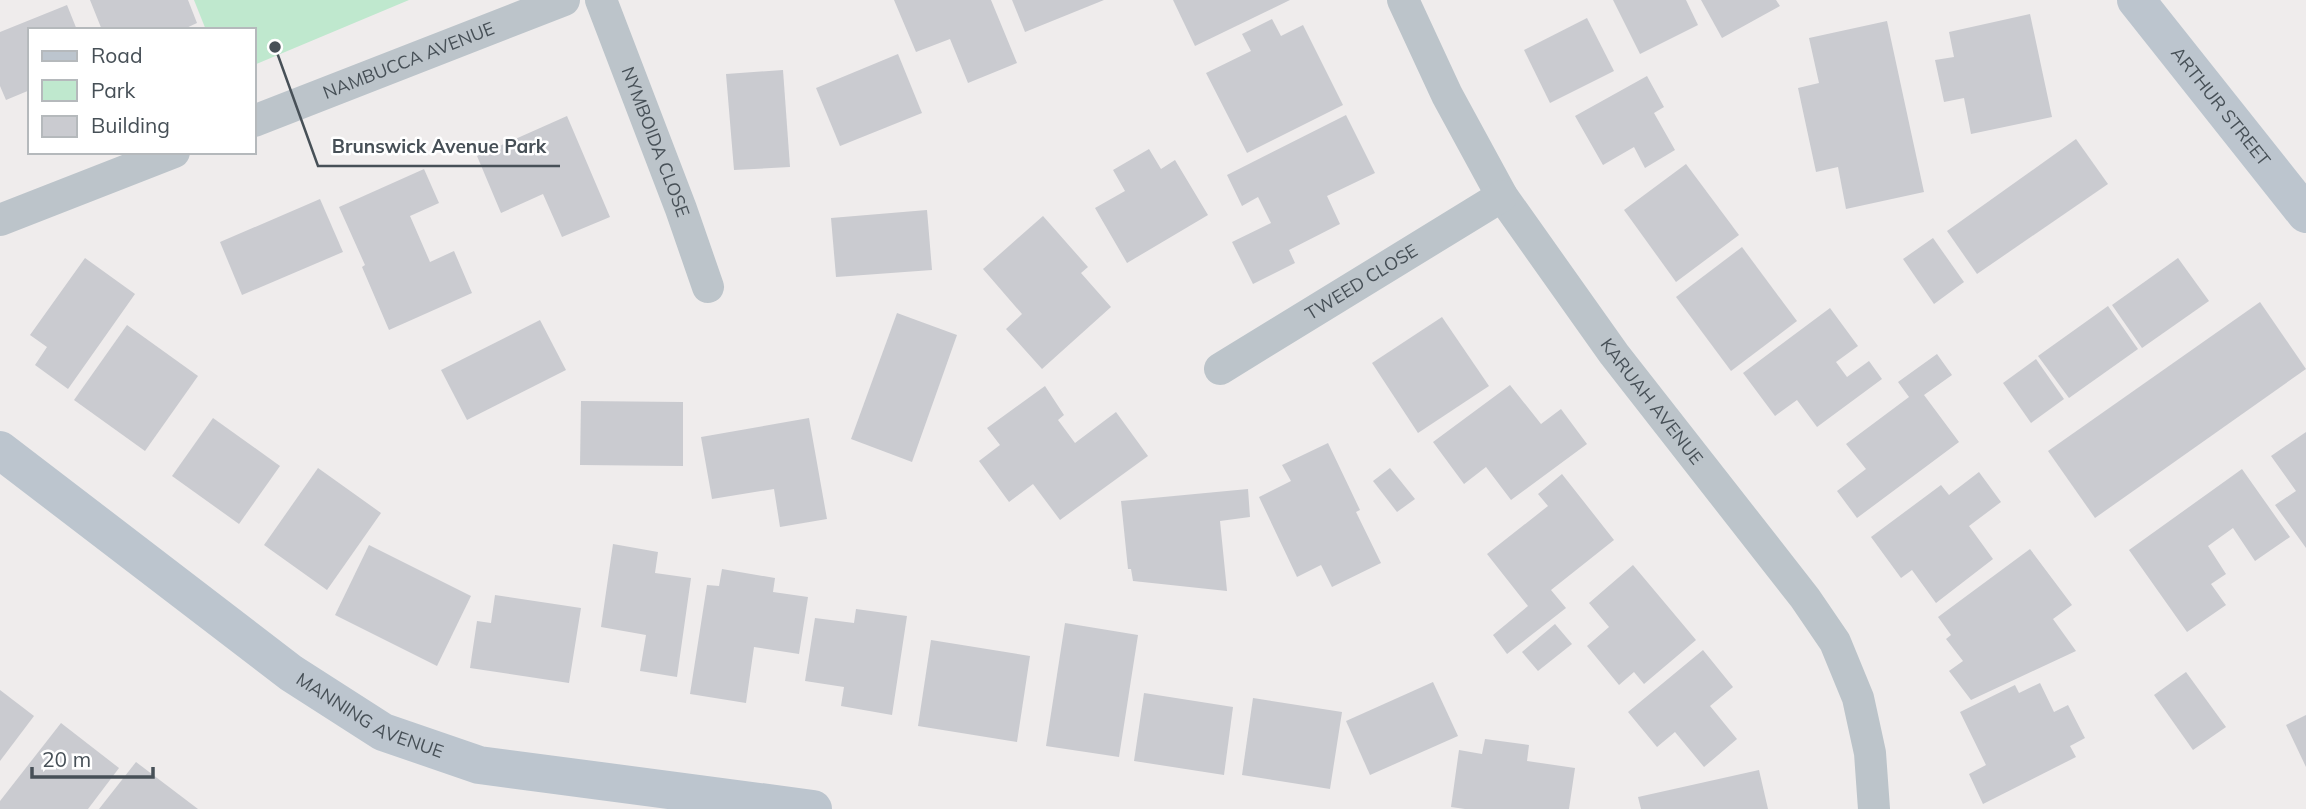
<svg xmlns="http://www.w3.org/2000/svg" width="2306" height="809" font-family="Mulish,sans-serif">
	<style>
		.green { fill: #bfe8ce }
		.building { fill: #cacbd0 }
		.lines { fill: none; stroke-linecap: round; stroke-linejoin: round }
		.street { stroke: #bcc4ca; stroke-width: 32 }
		.secondary { stroke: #bcc5ce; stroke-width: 38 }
		.labels { text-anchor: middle; stroke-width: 5; stroke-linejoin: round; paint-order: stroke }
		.street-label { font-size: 18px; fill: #475057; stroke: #fff }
		.leader { fill: none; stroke: #475057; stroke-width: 2.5 }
		.callout-dot { fill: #475057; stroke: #fff; stroke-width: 2.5 }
		.callout-label { font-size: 19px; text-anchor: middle; font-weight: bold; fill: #475057; stroke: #fff; stroke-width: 5; stroke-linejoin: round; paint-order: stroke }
	</style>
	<rect width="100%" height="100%" fill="#efecec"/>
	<polygon class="green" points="194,0 409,0 254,65 254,30 206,30"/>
	<g class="building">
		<polygon points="90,0 188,0 197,23 182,30 102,30"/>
		<polygon points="894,0 991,0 1017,63 968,83 950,39 916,52"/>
		<polygon points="1012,0 1104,0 1025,32"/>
		<polygon points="1173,0 1290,0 1195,46"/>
		<polygon points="1613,0 1686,0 1698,25 1640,54"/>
		<polygon points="1701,0 1776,0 1780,6 1722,38"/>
		<polygon points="67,5 77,30 30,30 30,90 6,100 0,86 0,32"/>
		<polygon points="2030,14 2052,117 1971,134 1964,98 1944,102 1935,60 1954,57 1949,32"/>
		<polygon points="1587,18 1614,71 1550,103 1524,50"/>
		<polygon points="1272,19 1281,36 1303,25 1343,105 1247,153 1206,73 1251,51 1242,34"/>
		<polygon points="1887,21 1924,192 1846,209 1838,167 1816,172 1798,88 1819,83 1809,38"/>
		<polygon points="898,54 922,113 840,146 816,88"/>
		<polygon points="783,70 790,167 734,170 726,74"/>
		<polygon points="1647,76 1664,107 1654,113 1675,150 1645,168 1634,147 1603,165 1575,116"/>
		<polygon points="1346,115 1375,173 1327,196 1340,224 1289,250 1295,263 1253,284 1232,242 1271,223 1258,197 1242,206 1227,175"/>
		<polygon points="567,116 610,217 562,237 543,194 501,213 477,156"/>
		<polygon points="2076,139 2108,184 1977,274 1947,231"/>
		<polygon points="1149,149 1161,169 1175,160 1208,215 1127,263 1095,208 1125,191 1113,170"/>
		<polygon points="1686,164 1739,235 1676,282 1624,210"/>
		<polygon points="424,169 439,203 410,216 430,262 454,251 472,293 389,330 362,267 365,265 339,207"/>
		<polygon points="320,199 343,252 242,295 220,242"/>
		<polygon points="927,210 932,270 836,277 831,218"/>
		<polygon points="1043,216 1088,267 1081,273 1111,307 1042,369 1006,329 1022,314 983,269"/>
		<polygon points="1933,238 1964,282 1934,304 1903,259"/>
		<polygon points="1742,247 1797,321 1731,371 1676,297"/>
		<polygon points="85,258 135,294 68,389 35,365 47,347 30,335"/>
		<polygon points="2178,258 2209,301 2142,348 2112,305"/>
		<polygon points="2260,302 2306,369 2095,518 2048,451"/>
		<polygon points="2108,306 2138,349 2069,398 2038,356"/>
		<polygon points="1830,308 1858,346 1836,362 1847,377 1869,361 1882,379 1817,427 1797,400 1775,416 1743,373"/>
		<polygon points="897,313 957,335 912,462 851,439"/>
		<polygon points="1442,317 1489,386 1418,433 1372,363"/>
		<polygon points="540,320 566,370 467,420 441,370"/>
		<polygon points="127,325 198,376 145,451 74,400"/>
		<polygon points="1937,354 1952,375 1924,395 1959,442 1857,518 1837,491 1866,469 1846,444 1909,397 1898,382"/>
		<polygon points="2036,359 2064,399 2031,423 2003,383"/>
		<polygon points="1510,385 1541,424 1561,409 1587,444 1511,500 1486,467 1464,484 1433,442"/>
		<polygon points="1045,386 1064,415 1058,420 1075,443 1116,412 1148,456 1060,520 1033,484 1009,502 979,461 1000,445 987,428"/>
		<polygon points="581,401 683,402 683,466 580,465"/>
		<polygon points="213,418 280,466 239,524 172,476"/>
		<polygon points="809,418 827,519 780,527 774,489 712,499 701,437"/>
		<polygon points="2306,432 2306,548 2275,505 2296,491 2271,456"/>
		<polygon points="1328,443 1360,510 1356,512 1381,563 1332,587 1321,565 1297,577 1259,497 1291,481 1282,465"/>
		<polygon points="318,468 381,513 327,590 264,545"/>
		<polygon points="1390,468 1415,499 1397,512 1373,481"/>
		<polygon points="2242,469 2290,537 2255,561 2233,528 2208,546 2226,574 2211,584 2226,605 2187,632 2129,550"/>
		<polygon points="1979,472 2001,502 1969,526 1993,559 1936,603 1912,570 1901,578 1871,537 1941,485 1949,495"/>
		<polygon points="1562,474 1614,540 1551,590 1566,608 1507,654 1493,635 1528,606 1487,554 1548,506 1538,494"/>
		<polygon points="1248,489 1250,517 1220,521 1227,591 1133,581 1131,569 1128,569 1121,501"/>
		<polygon points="613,544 658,552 655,573 691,578 677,677 640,671 646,635 601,627"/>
		<polygon points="369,545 471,596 437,666 335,615"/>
		<polygon points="2030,549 2072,605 2053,619 2076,651 1971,700 1949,671 1963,661 1946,639 1951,635 1938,617"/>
		<polygon points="1633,565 1696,640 1644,684 1634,672 1619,685 1587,646 1609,627 1589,603"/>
		<polygon points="722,569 775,578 773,592 808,597 799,654 754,647 746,703 690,694 707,585 719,586"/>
		<polygon points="495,595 581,608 569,683 470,668 477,621 491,623"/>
		<polygon points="856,609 907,616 892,715 841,706 844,687 805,681 815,618 854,623"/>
		<polygon points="1065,623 1138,635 1119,757 1046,746"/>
		<polygon points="1555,624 1572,644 1538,671 1522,652"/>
		<polygon points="931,640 1030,656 1017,742 918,726"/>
		<polygon points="1703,650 1733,687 1710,706 1737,739 1704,767 1675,732 1657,747 1628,712"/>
		<polygon points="2186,672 2226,727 2193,750 2154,695"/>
		<polygon points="1433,682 1458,736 1370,775 1346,721"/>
		<polygon points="2040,683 2054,712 2068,705 2085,738 2070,746 2076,757 1983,804 1969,774 1986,765 1960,712 2015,685 2019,693"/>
		<polygon points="0,690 34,716 0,761"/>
		<polygon points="1144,693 1233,707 1224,775 1134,761"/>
		<polygon points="1253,698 1342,712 1330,789 1242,775"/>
		<polygon points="2306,715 2306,767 2286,725"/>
		<polygon points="61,723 119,768 88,809 0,809 0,801"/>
		<polygon points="1485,739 1529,745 1527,761 1575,768 1569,809 1465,809 1451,807 1459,750 1482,754"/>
		<polygon points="136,762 198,809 99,809"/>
		<polygon points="1759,770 1768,809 1641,809 1638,797"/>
	</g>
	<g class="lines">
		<g class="street">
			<path id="s1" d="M601,0L681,209L708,287"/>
			<path id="s2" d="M1403,0L1447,95L1502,196L1614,354L1805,598L1835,642L1858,698L1870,753L1874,809"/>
			<path id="s3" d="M254,121L564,0"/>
			<polyline points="0,220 174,152"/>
			<path id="s4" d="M1220,369L1502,196"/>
		</g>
		<g class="secondary">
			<path id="s5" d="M2136,0L2306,214"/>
			<path id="s6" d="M0,450L291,673L383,732L479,765L813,809"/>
		</g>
	</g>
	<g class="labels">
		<g class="street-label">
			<text dy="6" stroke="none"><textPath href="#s3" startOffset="166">NAMBUCCA AVENUE</textPath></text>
			<text dy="6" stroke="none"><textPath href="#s5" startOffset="136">ARTHUR STREET</textPath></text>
			<text dy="6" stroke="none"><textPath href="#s1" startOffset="152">NYMBOIDA CLOSE</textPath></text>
			<text dy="6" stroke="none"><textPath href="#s4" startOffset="166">TWEED CLOSE</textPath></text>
			<text dy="6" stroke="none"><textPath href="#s2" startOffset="474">KARUAH AVENUE</textPath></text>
			<text dy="6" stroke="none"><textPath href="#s6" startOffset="457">MANNING AVENUE</textPath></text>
		</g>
	</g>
	<path class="leader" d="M275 47L318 166H560"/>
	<circle class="callout-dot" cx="275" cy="47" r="7"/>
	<g class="callout-label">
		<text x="439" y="153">Brunswick Avenue Park</text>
	</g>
	<rect x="28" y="28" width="228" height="126" fill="#ffffff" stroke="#b5b9bc" stroke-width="2"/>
	<rect x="42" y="51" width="35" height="10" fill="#bcc5ce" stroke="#b5b9bc" stroke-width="2"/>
	<text x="91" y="63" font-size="21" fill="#475057">Road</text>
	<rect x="42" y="80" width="35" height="21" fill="#bfe8ce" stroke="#b5b9bc" stroke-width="2"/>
	<text x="91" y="98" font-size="21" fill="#475057">Park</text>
	<rect x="42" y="116" width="35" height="21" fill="#cacbd0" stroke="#b5b9bc" stroke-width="2"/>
	<text x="91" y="133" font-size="21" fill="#475057">Building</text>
	<path d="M32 767v10h121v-10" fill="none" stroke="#475057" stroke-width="3.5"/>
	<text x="42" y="767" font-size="21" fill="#475057" stroke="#ffffff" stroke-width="5" paint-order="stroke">20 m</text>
</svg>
